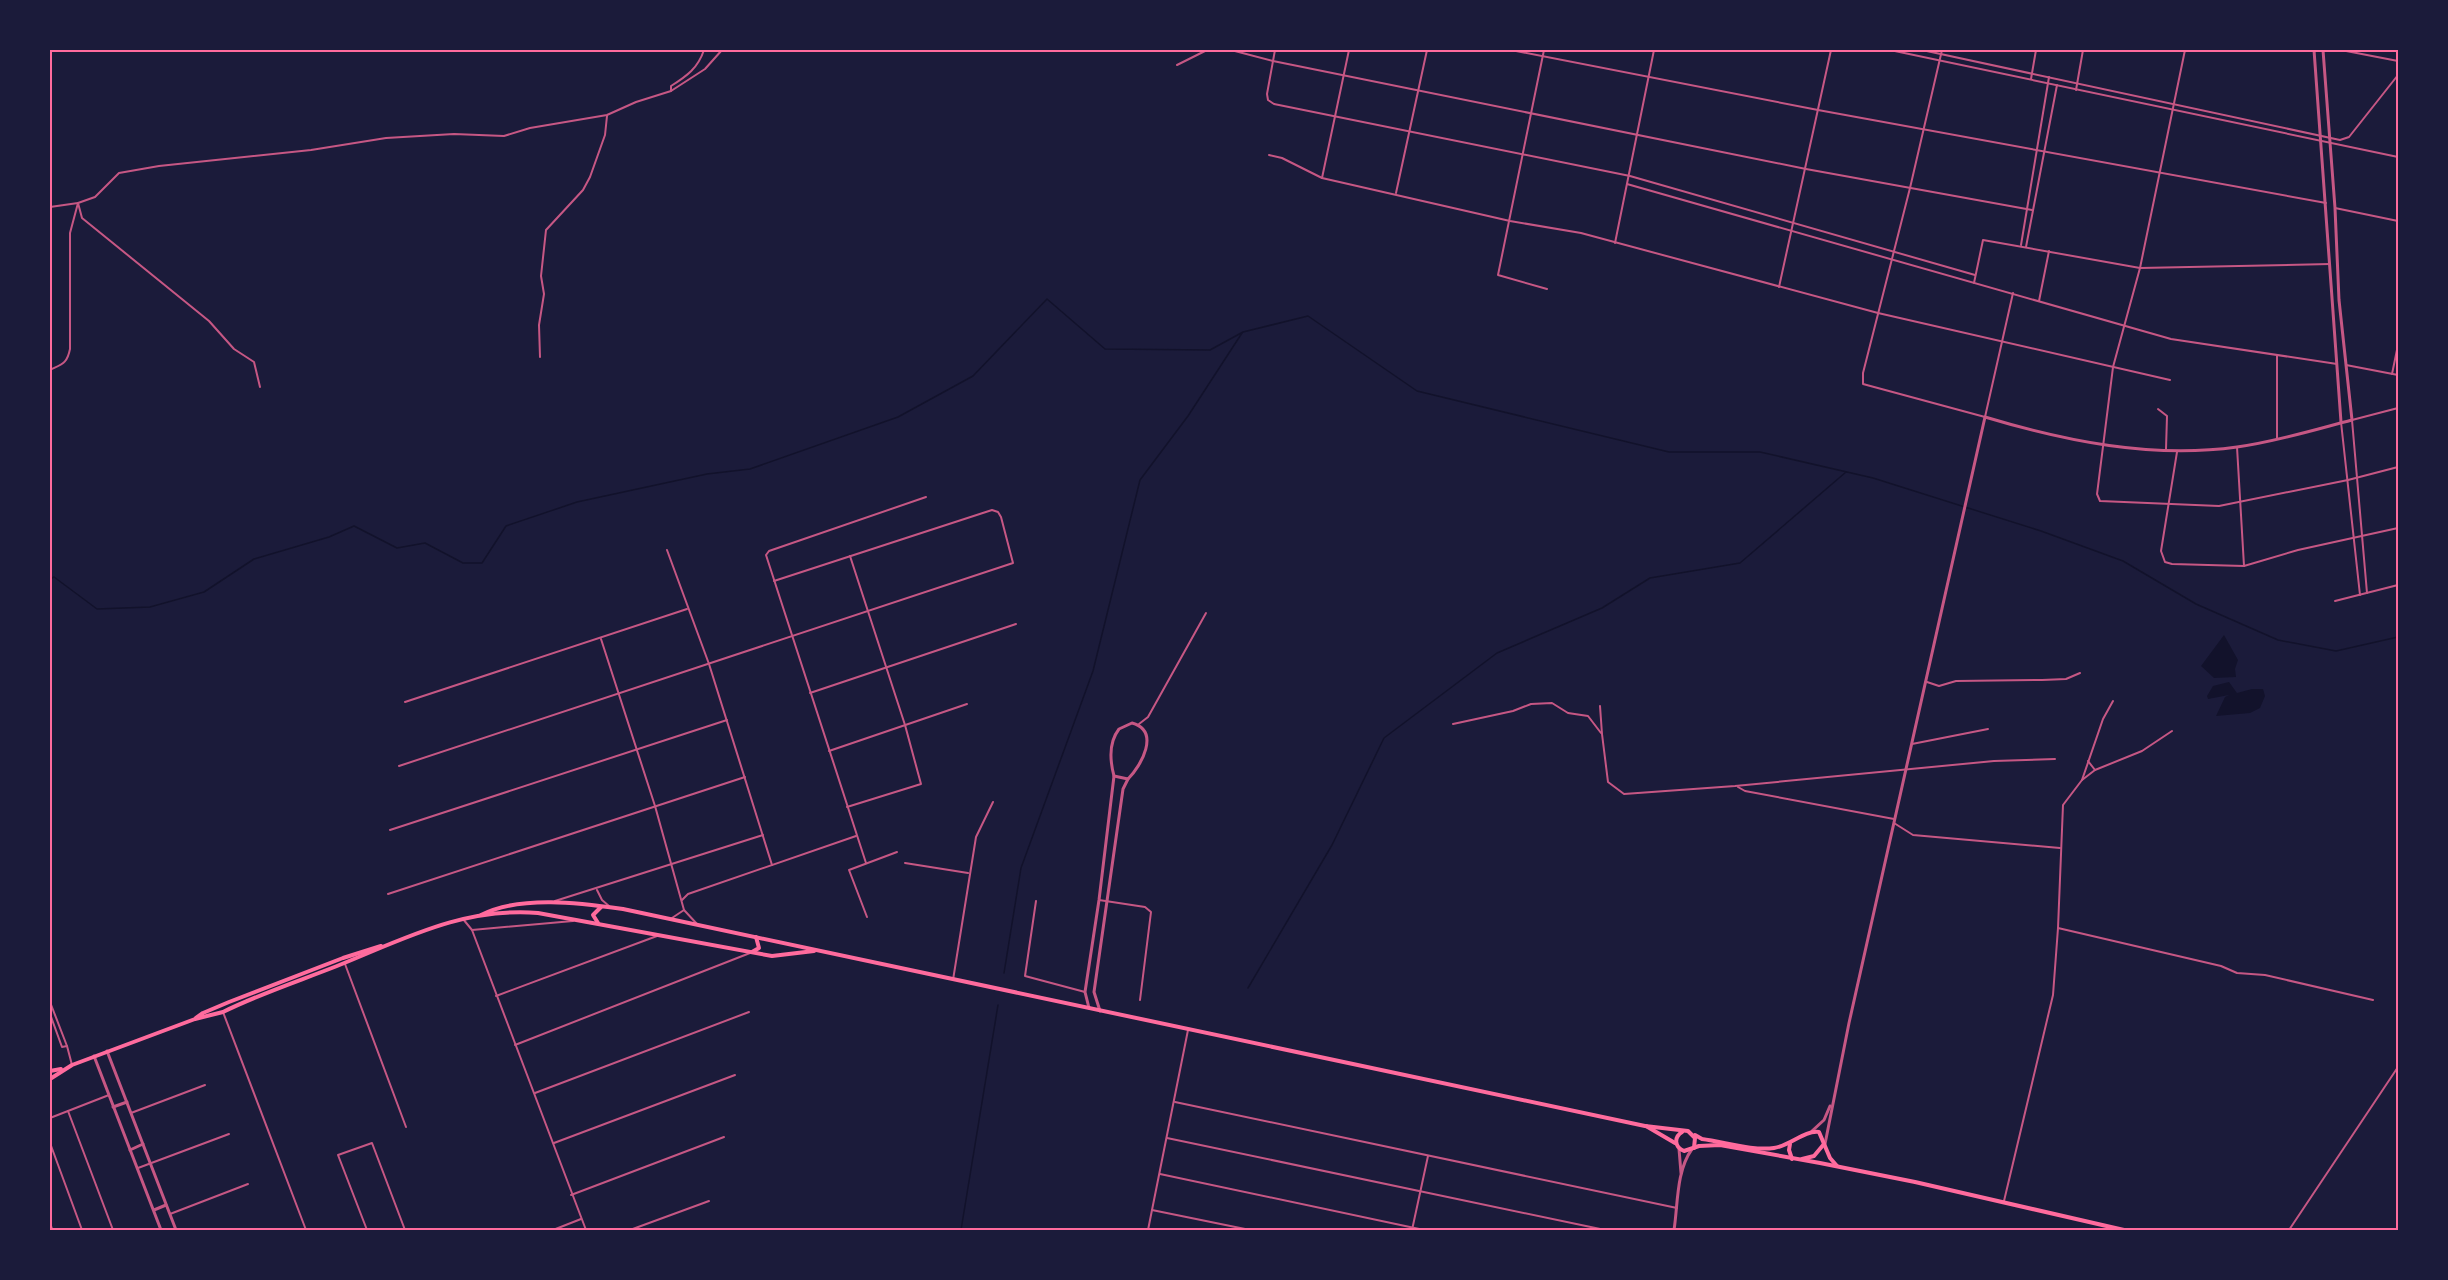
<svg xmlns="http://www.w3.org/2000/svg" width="2448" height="1280" font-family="'Source Serif 4',serif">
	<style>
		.water { fill: #12122b }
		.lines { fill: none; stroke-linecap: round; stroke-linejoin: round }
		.stream { stroke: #12122b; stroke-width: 1.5 }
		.minor { stroke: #c65784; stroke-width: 2 }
		.tertiary { stroke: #c65784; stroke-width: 3 }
		.primary { stroke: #ff6b9d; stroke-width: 4 }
		.trunk { stroke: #ff6b9d; stroke-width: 4 }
		.neatline { fill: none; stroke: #ff6b9d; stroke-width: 2 }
	</style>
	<rect width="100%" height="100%" fill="#1b1b3a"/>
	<g class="water">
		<polygon points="2224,635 2238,660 2235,669 2236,677 2214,678 2201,666"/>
		<polygon points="2229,682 2237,693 2252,689 2263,689 2265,696 2260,708 2250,713 2216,716 2225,697 2229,695 2208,699 2207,696 2213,686"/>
	</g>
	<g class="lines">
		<g class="stream">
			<polyline points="50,579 54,577 97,609 150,607 204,592 254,559 329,537 354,526 397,548 425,543 463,563 482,563 506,526 577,502 707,474 750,469 898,417 973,376 1047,299 1105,349 1210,350 1243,332 1308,316 1417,391 1669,452 1760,452 1873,478 2041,531 2123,561 2196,604 2278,640 2336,651 2398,637"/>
			<polyline points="1004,973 1021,868 1093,671 1140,480 1188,416 1242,333"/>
			<polyline points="1248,988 1332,845 1384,738 1497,653 1602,608 1650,578 1740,563 1846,472"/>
			<polyline points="961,1230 998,1005"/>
		</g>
		<g class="minor">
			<polyline points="1231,50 1273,61 1806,169 2032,210"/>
			<polyline points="1275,50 1267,94 1268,100 1274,104 1630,176 1975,275"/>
			<polyline points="1511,50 1818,110 2326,203"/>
			<polyline points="1544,50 1498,275 1547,289"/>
			<polyline points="1890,50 2398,157"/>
			<polyline points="1922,50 2340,140 2349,137 2398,75"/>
			<polyline points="1942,50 1910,188 1863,373 1863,384 1985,417 2013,293"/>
			<polyline points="2185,50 2140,268 2113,367 2097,494 2100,501 2219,506 2348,480 2398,467"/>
			<polyline points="2341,50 2398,61"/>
			<polyline points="1177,65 1207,50"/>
			<polyline points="2031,79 2036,50"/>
			<polyline points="2076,90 2083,50"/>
			<path d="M671,91V86C687,76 698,68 704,50"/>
			<polyline points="1269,155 1282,158 1322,178 1510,221 1581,233 1878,313 2170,380"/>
			<polyline points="1322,178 1349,50"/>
			<polyline points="1627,184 2171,339 2337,364"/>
			<polyline points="1396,193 1427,50"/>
			<polyline points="50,207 78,203 82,218 209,321 234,349 254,362 260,387"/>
			<polyline points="2335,208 2398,221"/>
			<polyline points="1615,243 1654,50"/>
			<polyline points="2021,245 2049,77"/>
			<polyline points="2026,247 2057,85"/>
			<polyline points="1974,283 1983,240 2140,268 2330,264"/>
			<polyline points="1779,287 1831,50"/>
			<polyline points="2039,301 2049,251"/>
			<polyline points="540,357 539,325 544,294 541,276 546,230 583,190 590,177 605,135 607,116"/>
			<polyline points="2346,365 2398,375"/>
			<path d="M50,370C62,364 67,364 70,349V233L78,203L95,197L119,173L159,166L311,150L386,138L454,134L504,136L530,128L607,115L636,102L671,91L705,69L722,50"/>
			<polyline points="2392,374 2398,345"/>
			<polyline points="2158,409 2167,416 2166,449"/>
			<polyline points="2341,422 2360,595"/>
			<polyline points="2277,439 2277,355"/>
			<polyline points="2237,447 2244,566"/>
			<polyline points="2177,452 2161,551 2165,562 2172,564 2244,566 2298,550 2398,528"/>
			<polyline points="667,550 709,664 772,865"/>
			<polyline points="2367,593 2352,420 2398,408"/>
			<polyline points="2335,601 2398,585"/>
			<polyline points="601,639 655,806 684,910 697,924"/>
			<polyline points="1927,682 1939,686 1956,681 2042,680 2066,679 2080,673"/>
			<polyline points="810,693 1016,624"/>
			<polyline points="405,702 687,609"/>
			<polyline points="1600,706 1602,734 1608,782 1624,794 1735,786 1994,761 2055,759"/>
			<polyline points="1139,724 1148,717 1206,613"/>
			<polyline points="1453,724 1513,711 1531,704 1552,703 1568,713 1588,716 1601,733"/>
			<polyline points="1912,744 1988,729"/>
			<polyline points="829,751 967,704"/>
			<polyline points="2088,761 2095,770"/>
			<polyline points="399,766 1013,563 1001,517 998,512 992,510 774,581"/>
			<polyline points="2082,780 2103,719 2113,701"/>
			<polyline points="1738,787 1745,791 1894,819"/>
			<polyline points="847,807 921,784 905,725 850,556"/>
			<polyline points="1894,823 1913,835 2060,848"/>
			<polyline points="390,830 727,720"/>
			<polyline points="866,863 766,555 769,551 926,497"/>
			<polyline points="905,863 968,873"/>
			<polyline points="597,890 602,900 609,906"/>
			<polyline points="388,894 745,777"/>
			<polyline points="682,900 688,894 856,836"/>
			<polyline points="1099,900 1145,907 1151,912 1140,1000"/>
			<polyline points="555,901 763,835"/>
			<polyline points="1036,901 1025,976 1085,992"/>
			<polyline points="867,917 849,870 897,852"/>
			<polyline points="672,918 684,910"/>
			<polyline points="463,919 472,930 586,1230"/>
			<polyline points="2058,928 2221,966 2237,973 2265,975 2373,1000"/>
			<polyline points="472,930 573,921"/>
			<polyline points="345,964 406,1127"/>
			<polyline points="953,980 976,837 993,802"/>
			<polyline points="496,996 657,936"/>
			<polyline points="50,1002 67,1046"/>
			<polyline points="223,1012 306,1230"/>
			<polyline points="50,1014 62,1047 67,1046 72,1065"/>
			<polyline points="515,1045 750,953"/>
			<polyline points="535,1093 749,1012"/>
			<polyline points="1175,1102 1677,1208"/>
			<polyline points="68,1111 113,1230"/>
			<polyline points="131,1113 205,1085"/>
			<polyline points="50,1118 109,1095"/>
			<polyline points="1167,1138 1605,1230"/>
			<polyline points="50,1143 82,1230"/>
			<polyline points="554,1143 735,1075"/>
			<polyline points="138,1168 229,1134"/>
			<polyline points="1160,1174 1424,1230"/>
			<polyline points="571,1195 724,1137"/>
			<polyline points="2004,1201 2053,995 2058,928 2063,805 2082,780 2095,770 2142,751 2172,731"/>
			<polyline points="1152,1210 1250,1230"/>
			<polyline points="170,1214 248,1184"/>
			<polyline points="367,1230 338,1155 372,1143 405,1230"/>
			<polyline points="553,1230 581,1219"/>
			<polyline points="630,1230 709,1201"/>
			<polyline points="1148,1230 1188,1030"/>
			<polyline points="1412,1230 1428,1156"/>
			<polyline points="2289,1230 2398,1067"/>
		</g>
		<g class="tertiary">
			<polyline points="2314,50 2341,422"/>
			<path d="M1132,723C1161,731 1141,766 1128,779L1114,776C1110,761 1109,742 1119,729Z"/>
			<polyline points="1089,1008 1085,992 1099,900 1114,776"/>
			<polyline points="1100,1011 1094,992 1123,789 1128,779"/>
			<polyline points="107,1051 176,1230"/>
			<polyline points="94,1056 161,1230"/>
			<polyline points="113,1107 127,1102"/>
			<polyline points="1812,1131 1824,1120 1830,1106"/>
			<path d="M1825,1144L1849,1023L1985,417C2065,441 2152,459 2237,447C2275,442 2314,430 2352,420L2339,300L2335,208L2323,50"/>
			<polyline points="1679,1149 1681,1173"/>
			<polyline points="130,1150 143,1144"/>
			<polyline points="154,1210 166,1205"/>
			<path d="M1674,1230C1678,1205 1676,1171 1692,1149"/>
		</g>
		<g class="primary">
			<path d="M481,915C520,895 581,903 623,909L1645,1126L1688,1131L1695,1138L1694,1148"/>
			<polyline points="598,923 593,915 601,907"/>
			<polyline points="752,952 759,948 756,937"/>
			<polyline points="196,1018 203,1013 229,1002 343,958 381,946"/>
			<polyline points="50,1071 61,1069"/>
			<path d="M50,1079L72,1065L195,1019L223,1012C259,994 299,981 337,966C404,939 463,907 538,913L772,956L814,951"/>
			<polyline points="1646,1126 1675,1143"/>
			<path d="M1682,1132C1674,1137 1674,1147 1684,1151L1699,1146L1720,1145L1820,1163L1915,1182L2124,1230"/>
			<path d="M1695,1135L1702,1139C1725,1142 1752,1151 1774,1148C1790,1146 1804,1130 1819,1132L1830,1158L1837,1166"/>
			<polyline points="1790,1144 1789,1150 1792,1159"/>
			<polyline points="1802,1159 1814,1156 1824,1144"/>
		</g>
		<polyline class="trunk" points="50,1226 51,1230"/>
	</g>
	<rect width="2448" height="1280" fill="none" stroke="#1b1b3a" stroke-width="102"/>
	<rect x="51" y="51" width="2346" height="1178" class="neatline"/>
</svg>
